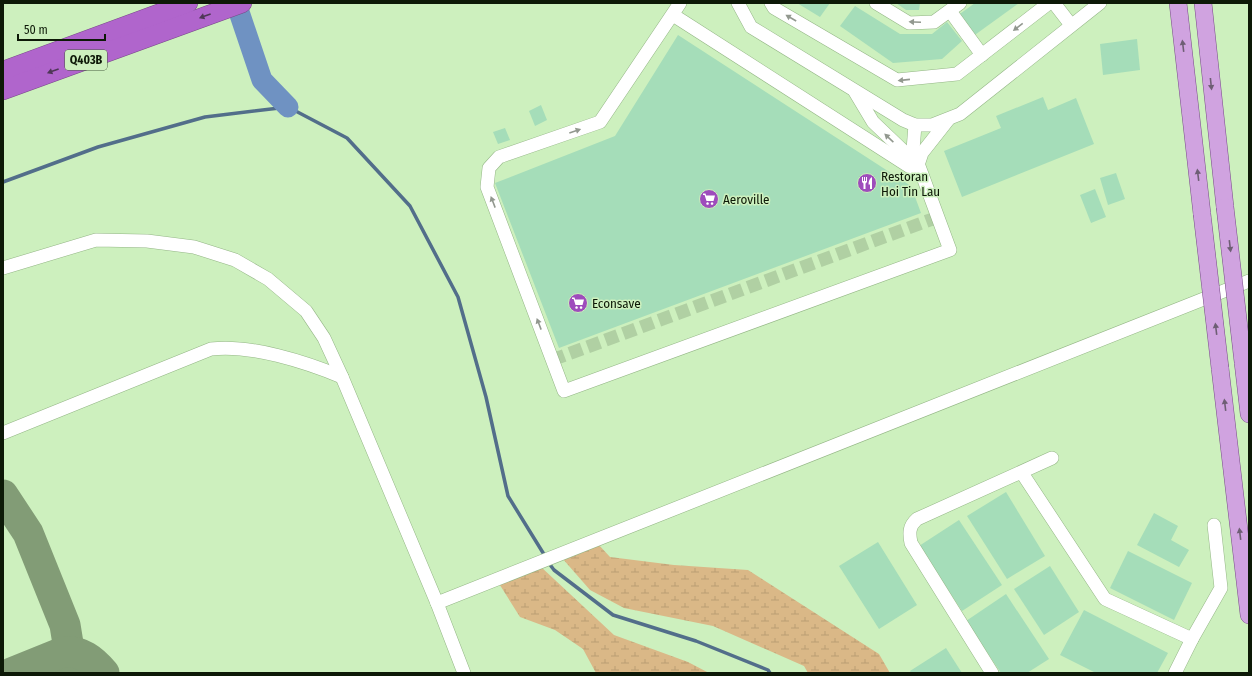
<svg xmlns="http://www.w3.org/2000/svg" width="1252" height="676" font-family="'Fira Sans Condensed',sans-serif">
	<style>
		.wetland { fill: url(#wetland-marsh) }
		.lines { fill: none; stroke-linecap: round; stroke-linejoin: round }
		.stream { stroke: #526e8a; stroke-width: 3.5 }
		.river { stroke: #6f92c2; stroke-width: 21 }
		.taxiway { stroke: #829c76; stroke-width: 31 }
		.building { fill: #a5ddb9 }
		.minor-tunnel { stroke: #b0d0a3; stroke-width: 13; stroke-dasharray: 13 6; stroke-linecap: butt }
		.minor-casing { stroke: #94b686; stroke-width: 14 }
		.major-casing { stroke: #774a87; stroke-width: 18 }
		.highway-casing { stroke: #774a87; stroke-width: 20 }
		.minor { stroke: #fff; stroke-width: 13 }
		.major { stroke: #d0a3e0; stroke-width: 17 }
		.highway { stroke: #b065cc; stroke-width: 19 }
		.major-bridge-casing { stroke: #774a87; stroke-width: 18; stroke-linecap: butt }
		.major-bridge { stroke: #d0a3e0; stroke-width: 17 }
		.oneway { fill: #4e3756 }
		.oneway2 { fill: #92988f }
		.oneway3 { fill: #6e5e74 }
		.labels { text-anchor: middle; stroke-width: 3; stroke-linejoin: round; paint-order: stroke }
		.shield { fill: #cdf0be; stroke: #475a3e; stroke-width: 1 }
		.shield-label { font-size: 12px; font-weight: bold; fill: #0d1907 }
		.poi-label { font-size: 13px; fill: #0d1907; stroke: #cdf0be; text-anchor: start }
	</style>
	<defs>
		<pattern id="wetland-marsh" width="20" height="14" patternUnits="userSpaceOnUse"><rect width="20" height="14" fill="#dab887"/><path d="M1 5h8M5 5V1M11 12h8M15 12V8" fill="none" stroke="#ba9e73"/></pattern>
	</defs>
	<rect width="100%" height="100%" fill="#cdf0be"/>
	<g class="wetland">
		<polygon points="598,544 610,557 674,565 748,570 879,654 890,673 808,673 804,666 713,626 624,608 590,590 562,558"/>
		<polygon points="540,566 614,635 688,662 709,673 596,673 583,649 555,630 520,617 498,582"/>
	</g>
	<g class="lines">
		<g class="stream">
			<polyline points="3,182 98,147 205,117 288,107 347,138 410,206 458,297 486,397 508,496 545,556"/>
			<polyline points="548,562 554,570 613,615 696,641 768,670 770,673"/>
		</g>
		<polyline class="river" points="236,3 262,80 288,107"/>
		<g class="taxiway">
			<polyline points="3,495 28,533 65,625 71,662 70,673"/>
			<path d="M11,673L63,652C81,650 93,660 104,673"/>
		</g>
	</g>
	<g class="building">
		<polygon points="797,3 830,3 820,17"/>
		<polygon points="896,3 920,3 919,10 906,10"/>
		<polygon points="975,3 1019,3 972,37 957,16"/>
		<polygon points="855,6 900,34 932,34 947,22 962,41 942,59 893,63 840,26"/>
		<polygon points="678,35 911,186 921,213 559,348 495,183 615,136"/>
		<polygon points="1137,39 1140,70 1103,75 1100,44"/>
		<polygon points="1043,97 1048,110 1076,98 1094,144 962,197 944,151 1001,128 996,116"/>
		<polygon points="541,105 547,120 535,126 529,111"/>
		<polygon points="505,128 510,140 498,144 493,132"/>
		<polygon points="1116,173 1125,199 1108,205 1100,178"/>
		<polygon points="1095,189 1106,217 1091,223 1080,195"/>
		<polygon points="1006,492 1045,556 1007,579 967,516"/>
		<polygon points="1154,513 1178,526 1171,540 1189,550 1179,567 1137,545"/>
		<polygon points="959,520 1002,585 962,611 919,546"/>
		<polygon points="878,542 917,605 879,629 839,566"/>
		<polygon points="1128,551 1192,583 1174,620 1110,588"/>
		<polygon points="1050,566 1079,612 1044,635 1014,589"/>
		<polygon points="1006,594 1049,659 1027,673 1001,673 966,621"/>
		<polygon points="1084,610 1168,653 1157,673 1096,673 1060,655"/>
		<polygon points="946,648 962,673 911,673 910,671"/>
	</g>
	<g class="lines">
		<polyline class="minor-tunnel" points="552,360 938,217"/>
		<defs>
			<g id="minor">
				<polyline points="680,3 600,122 499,157 489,168 487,187 564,391 950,250 913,150 915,125"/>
				<polyline points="738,3 751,27 903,120 915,125 932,125 960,114 1100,3"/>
				<polyline points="771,3 774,8 897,80 957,74 1049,3"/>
				<polyline points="876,3 909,23 934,22 960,3"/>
				<polyline points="1054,3 1071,25"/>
				<polyline points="950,11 982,55"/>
				<polyline points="673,15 921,174"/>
				<polyline points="855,92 873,122 916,163"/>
				<polyline points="918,165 922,153 948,120"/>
				<polyline points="3,268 96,240 147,241 194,247 235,260 268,279 306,311 324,338 342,377 437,603 464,673"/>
				<path d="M3,433L211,349C250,344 306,362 342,377"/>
				<polyline points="1022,473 1105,599 1192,639"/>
				<polyline points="437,603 1249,281"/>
				<path d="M992,673L911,543C909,533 909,526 917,519L1052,458"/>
				<polyline points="1175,673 1192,639 1221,588 1214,525"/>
			</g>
			<g id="major">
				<polyline points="1178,3 1202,214"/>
				<polyline points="1203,3 1225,207"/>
				<polyline points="1243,362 1249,414"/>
				<polyline points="1220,368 1249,615"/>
			</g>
			<g id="highway">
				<polyline points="3,71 188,3"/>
				<polyline points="3,90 242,3"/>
			</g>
		</defs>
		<use href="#minor" class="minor-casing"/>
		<use href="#major" class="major-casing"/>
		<use href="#highway" class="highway-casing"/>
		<use href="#minor" class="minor"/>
		<use href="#major" class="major"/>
		<use href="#highway" class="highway"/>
		<defs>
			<g id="major-bridge">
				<polyline points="1225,207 1243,362"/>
				<polyline points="1202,214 1220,368"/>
			</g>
		</defs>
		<use href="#major-bridge" class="major-bridge-casing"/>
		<use href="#major-bridge" class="major-bridge"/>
	</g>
	<defs><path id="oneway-solid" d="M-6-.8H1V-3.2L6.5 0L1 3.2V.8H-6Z"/></defs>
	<g class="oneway">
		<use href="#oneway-solid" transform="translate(205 16) rotate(160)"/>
		<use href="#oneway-solid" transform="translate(53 71) rotate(160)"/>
	</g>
	<g class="oneway2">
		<use href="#oneway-solid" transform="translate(791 18) rotate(-150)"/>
		<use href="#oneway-solid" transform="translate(915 22) rotate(-178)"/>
		<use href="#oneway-solid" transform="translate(1018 27) rotate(142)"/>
		<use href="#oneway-solid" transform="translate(904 80) rotate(174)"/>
		<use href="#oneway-solid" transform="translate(575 131) rotate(-19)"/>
		<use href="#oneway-solid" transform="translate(889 138) rotate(-137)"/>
		<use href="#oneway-solid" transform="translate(493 202) rotate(-111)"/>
		<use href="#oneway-solid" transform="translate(539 324) rotate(-111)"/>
	</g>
	<g class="oneway3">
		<use href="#oneway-solid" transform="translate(1183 46) rotate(-97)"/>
		<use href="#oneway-solid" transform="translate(1211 84) rotate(84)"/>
		<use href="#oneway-solid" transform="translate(1198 175) rotate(-97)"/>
		<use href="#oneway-solid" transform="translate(1230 246) rotate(83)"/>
		<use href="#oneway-solid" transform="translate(1216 329) rotate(-97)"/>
		<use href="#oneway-solid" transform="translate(1225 405) rotate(-97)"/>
		<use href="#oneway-solid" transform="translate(1240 534) rotate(-97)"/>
	</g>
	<defs>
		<symbol id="restaurant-disc" viewBox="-11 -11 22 22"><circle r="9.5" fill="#9e4cbc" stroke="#cdf0be"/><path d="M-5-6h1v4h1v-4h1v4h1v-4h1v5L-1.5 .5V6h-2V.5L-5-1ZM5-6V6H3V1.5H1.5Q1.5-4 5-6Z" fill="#fff"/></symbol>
		<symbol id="supermarket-disc" viewBox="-11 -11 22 22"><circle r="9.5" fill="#9e4cbc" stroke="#cdf0be"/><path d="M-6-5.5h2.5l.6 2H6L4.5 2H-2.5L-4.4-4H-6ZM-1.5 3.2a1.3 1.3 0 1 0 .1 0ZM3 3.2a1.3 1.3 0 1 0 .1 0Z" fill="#fff"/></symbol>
	</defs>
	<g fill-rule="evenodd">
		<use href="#restaurant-disc" x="856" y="172" width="22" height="22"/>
		<use href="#supermarket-disc" x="698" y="188" width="22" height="22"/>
		<use href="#supermarket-disc" x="567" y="292" width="22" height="22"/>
	</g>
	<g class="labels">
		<rect class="shield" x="65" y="50" width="42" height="20" rx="3"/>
		<g class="shield-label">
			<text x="86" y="64">Q403B</text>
		</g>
		<g class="poi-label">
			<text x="881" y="181">Restoran<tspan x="881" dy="15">Hoi Tin Lau</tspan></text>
			<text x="723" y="204">Aeroville</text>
			<text x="592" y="308">Econsave</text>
		</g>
	</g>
	<rect width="1252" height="676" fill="none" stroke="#0d1907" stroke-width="8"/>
	<path d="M18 34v6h87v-6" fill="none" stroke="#0d1907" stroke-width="2"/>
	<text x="24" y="34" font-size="12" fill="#0d1907" stroke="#cdf0be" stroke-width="3" paint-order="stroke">50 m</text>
</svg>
